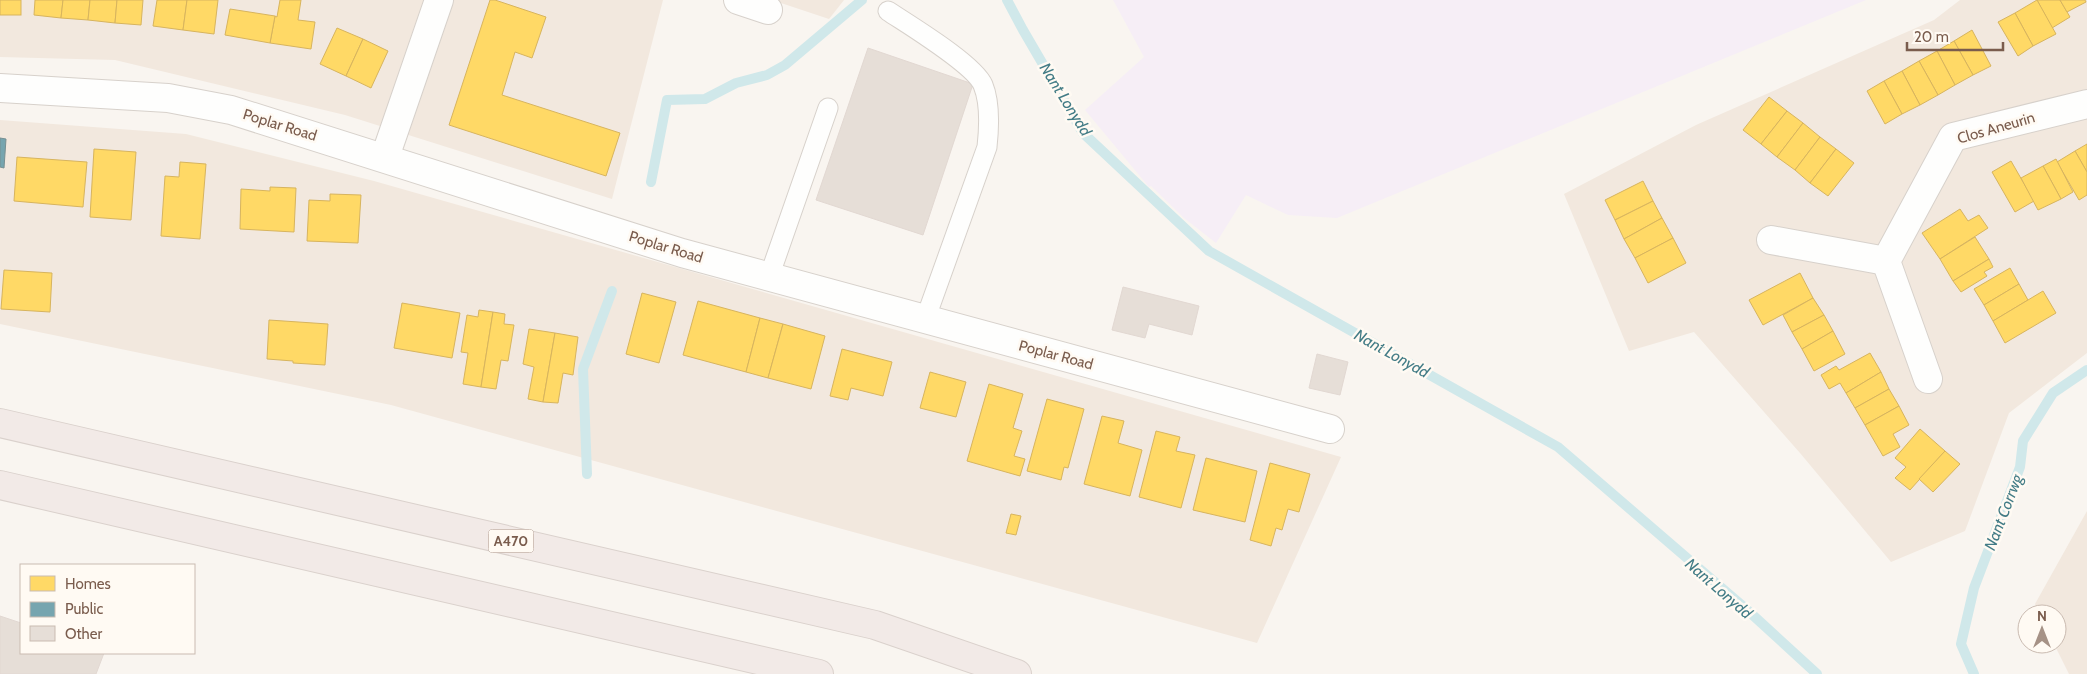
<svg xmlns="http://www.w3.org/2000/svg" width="2087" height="674" font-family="Cabin,sans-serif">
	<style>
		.residential { fill: #f2e8de }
		.education { fill: #f6eef6 }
		.homes { fill: #ffd966; stroke: #d7b45e }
		.public { fill: #76a5af; stroke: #778f92 }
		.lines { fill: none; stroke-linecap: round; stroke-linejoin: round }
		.stream { stroke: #d0e8ea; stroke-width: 10 }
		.building { fill: #e6ded7; stroke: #e2d8d2 }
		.lane-casing { stroke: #d7d1cb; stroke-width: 21 }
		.street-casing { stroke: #d7d1cb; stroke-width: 30 }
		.highway-casing { stroke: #dad1cc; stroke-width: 30 }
		.lane { stroke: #fefefd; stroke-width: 19 }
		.street { stroke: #fefefd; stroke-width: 28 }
		.highway { stroke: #f2eae7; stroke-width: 28 }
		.labels { text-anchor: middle; stroke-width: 5; stroke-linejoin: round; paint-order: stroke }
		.shield { fill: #fffaf3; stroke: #a28b7f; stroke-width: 1 }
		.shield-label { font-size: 14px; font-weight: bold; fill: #7a5c4d }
		.street-label { font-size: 15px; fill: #7a5c4d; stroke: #fffaf3 }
		.water-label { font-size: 16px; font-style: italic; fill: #437c86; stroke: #fffaf3 }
	</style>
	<rect width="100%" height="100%" fill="#f9f5f0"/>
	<g class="residential">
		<polygon points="0,0 663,0 612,199 345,115 115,60 0,57"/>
		<polygon points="772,0 844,0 829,19"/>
		<polygon points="1960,0 2087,0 2087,353 2009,413 1965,531 1891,562 1800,453 1694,332 1629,351 1564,194 1696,125 1934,20"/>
		<polygon points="0,120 186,134 374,181 1341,457 1257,643 391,405 0,324"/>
		<polygon points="2087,511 2087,674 2069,674 2054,644 2057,644 2057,614 2040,614 2035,604"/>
	</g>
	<polygon class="education" points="1113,0 1866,0 1337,218 1288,215 1246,195 1216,243 1184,218 1151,186 1149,187 1085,110 1144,57"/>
	<g class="homes">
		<rect x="0" y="0" width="21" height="15"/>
		<polygon points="35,0 63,0 61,18 34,15"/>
		<polygon points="63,0 90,0 88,20 61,18"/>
		<polygon points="90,0 117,0 115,23 88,20"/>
		<polygon points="117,0 143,0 141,25 115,23"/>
		<polygon points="157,0 187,0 183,30 153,26"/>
		<polygon points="187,0 218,0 214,34 183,30"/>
		<polygon points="280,0 301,0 298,20 315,22 311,49 270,43 275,16 277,17"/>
		<polygon points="490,0 495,0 546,17 532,58 515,52 502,95 620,133 606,176 449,125"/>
		<polygon points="2037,0 2060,0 2070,17 2052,28"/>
		<polygon points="2037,0 2056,34 2033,46 2015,13"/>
		<polygon points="2060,0 2085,0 2086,2 2067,12"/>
		<polygon points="230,9 275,16 270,43 225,35"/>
		<polygon points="2015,13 2033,46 2018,56 1998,22"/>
		<polygon points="337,28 363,39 346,76 320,64"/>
		<polygon points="1972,30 1991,66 1973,75 1954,41"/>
		<polygon points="363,39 388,51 371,88 346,76"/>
		<polygon points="1954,41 1973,75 1955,85 1937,51"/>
		<polygon points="1937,51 1955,85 1938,95 1919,61"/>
		<polygon points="1919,61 1938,95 1920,105 1902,71"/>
		<polygon points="1902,71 1920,105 1902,114 1884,81"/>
		<polygon points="1884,81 1902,114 1885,124 1867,91"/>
		<polygon points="1769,97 1787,111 1761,144 1743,130"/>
		<polygon points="1787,111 1803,123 1777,157 1761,144"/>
		<polygon points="1803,123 1820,137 1795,170 1777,157"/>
		<polygon points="1820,137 1836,149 1810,183 1795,170"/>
		<polygon points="2087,144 2087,172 2075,151"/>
		<polygon points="94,149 136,152 131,220 90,217"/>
		<polygon points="1836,149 1854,163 1828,196 1810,183"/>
		<polygon points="2075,151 2087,172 2087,195 2079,200 2057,162"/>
		<polygon points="17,157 87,162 83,207 14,201"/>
		<polygon points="2056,159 2073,192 2061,199 2043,166"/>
		<polygon points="2011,161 2034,201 2015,212 1992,172"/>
		<polygon points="180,162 206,164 200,239 161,236 165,176 179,177"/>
		<polygon points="2043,166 2061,199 2038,210 2021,178"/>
		<polygon points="1643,181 1653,201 1615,220 1605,200"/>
		<polygon points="270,187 296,188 294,232 240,229 241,189 270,191"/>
		<polygon points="330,194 361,195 358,243 307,241 309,200 330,201"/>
		<polygon points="1653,201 1662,218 1624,239 1615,220"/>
		<polygon points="1960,209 1968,221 1979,215 1988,228 1940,259 1922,233"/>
		<polygon points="1662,218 1673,238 1635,258 1624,239"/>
		<polygon points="1975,237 1989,259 1953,281 1940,259"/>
		<polygon points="1673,238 1686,263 1648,283 1635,258"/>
		<polygon points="1989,259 1993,267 1984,272 1987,276 1961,292 1953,281"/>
		<polygon points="2010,268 2019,284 1984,305 1974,289"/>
		<polygon points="4,270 52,273 50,312 1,309"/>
		<polygon points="1800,273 1813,298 1763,325 1749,300"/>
		<polygon points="2019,284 2028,300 1993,321 1984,305"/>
		<polygon points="2043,291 2056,313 2005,343 1993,321"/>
		<polygon points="642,293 676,302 659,363 626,354"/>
		<polygon points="1813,298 1824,315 1792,332 1783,315"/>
		<polygon points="698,301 760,318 746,372 683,355"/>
		<polygon points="402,303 460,313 452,358 394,348"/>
		<polygon points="479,310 493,312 481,387 463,384 468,353 461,352 467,315 478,317"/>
		<polygon points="493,312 505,314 504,324 514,325 508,361 501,360 496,389 481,387"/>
		<polygon points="1824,315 1833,331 1802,349 1792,332"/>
		<polygon points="760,318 783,324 768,378 746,372"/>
		<polygon points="269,320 328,324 325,365 293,363 293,361 267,359"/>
		<polygon points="783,324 825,336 811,389 768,378"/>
		<polygon points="529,329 555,333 543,402 528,399 534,367 523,364"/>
		<polygon points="1833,331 1845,354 1814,371 1802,349"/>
		<polygon points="555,333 578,337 573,375 563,373 558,403 543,402"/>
		<polygon points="842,349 892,362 883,396 851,388 848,400 830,396"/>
		<polygon points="1870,353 1881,372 1846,393 1840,383 1829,389 1821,375 1836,366 1839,370"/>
		<polygon points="930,372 966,382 956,417 920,408"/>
		<polygon points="1881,372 1889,389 1855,408 1846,393"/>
		<polygon points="989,384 1023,394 1013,428 1022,431 1014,456 1025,459 1020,476 967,461"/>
		<polygon points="1889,389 1899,406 1865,425 1855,408"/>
		<polygon points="1047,399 1084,409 1068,468 1064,467 1061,480 1027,471"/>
		<polygon points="1899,406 1909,425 1893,434 1900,447 1883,456 1865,425"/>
		<polygon points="1102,416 1124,421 1118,443 1142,450 1130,496 1084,484"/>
		<polygon points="1920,429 1945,451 1910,490 1895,478 1906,467 1895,458"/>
		<polygon points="1156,431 1180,437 1176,451 1195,455 1181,508 1139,497"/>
		<polygon points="1945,451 1960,464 1933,492 1919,479"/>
		<polygon points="1206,458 1257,471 1245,522 1193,510"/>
		<polygon points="1270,463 1310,474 1299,512 1288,509 1282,530 1276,528 1271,546 1250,540"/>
		<polygon points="1011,514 1021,516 1016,535 1006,533"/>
	</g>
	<polygon class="public" points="0,138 6,139 4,168 0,167"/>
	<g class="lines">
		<g class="stream">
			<polyline points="1007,0 1023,30 1083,133 1209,251 1558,447 1745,608 1817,674"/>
			<polyline points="651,182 667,100 705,99 736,83 767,75 785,65 862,0"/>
			<polyline points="587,474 583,369 612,291"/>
			<polyline points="1974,674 1961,644 1974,588 2020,467 2023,441 2053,393 2087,370"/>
		</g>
	</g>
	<g class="building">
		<polygon points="868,48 973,84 923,235 816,200"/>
		<polygon points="1123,287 1199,306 1192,335 1149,324 1145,338 1112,330"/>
		<polygon points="1317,354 1348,362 1340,395 1309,388"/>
		<polygon points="0,616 21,623 21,653 104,653 96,674 0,674"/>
	</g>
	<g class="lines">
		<defs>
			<g id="lane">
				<path d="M888,11C909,25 974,64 983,85C990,102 989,129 987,147L925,320"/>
				<polyline points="769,277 828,108"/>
			</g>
			<g id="street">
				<polyline points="738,0 768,10"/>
				<polyline points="0,88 168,98 231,110 682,253 1330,429"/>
				<polyline points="385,157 439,0"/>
				<polyline points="1771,240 1886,261"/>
				<polyline points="1928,379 1886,261 1953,137 2087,104"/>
			</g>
			<g id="highway">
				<polyline points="0,423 875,625 1017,674"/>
				<polyline points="0,485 819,674"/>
			</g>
		</defs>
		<use href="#lane" class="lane-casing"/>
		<use href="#street" class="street-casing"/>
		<use href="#highway" class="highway-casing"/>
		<use href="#lane" class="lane"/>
		<use href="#street" class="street"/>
		<use href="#highway" class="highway"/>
	</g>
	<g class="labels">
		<rect class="shield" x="488.5" y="529.5" width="45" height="23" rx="4"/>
		<g class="shield-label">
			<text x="511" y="546">A470</text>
		</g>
		<g class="street-label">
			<text transform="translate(280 125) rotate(17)" y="5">Poplar Road</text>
			<text transform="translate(1996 128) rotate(-16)" y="5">Clos Aneurin</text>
			<text transform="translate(666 247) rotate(17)" y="5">Poplar Road</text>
			<text transform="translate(1056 355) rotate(15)" y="5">Poplar Road</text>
		</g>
		<g class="water-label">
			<text transform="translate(1066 99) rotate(58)" y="6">Nant Lonydd</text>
			<text transform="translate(1392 353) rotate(29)" y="6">Nant Lonydd</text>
			<text transform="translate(2003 512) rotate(-69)" y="6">Nant Corrwg</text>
			<text transform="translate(1719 588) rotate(41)" y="6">Nant Lonydd</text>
		</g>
	</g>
	<rect x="20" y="564" width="175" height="90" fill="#fffaf3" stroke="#cabbb1"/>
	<rect x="30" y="576" width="25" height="15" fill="#ffd966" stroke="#cabbb1"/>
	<text x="65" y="589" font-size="15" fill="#7a5c4d">Homes</text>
	<rect x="30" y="602" width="25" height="15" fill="#76a5af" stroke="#cabbb1"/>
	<text x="65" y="614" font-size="15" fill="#7a5c4d">Public</text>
	<rect x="30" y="626" width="25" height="15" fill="#e6ded7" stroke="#cabbb1"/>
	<text x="65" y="639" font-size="15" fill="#7a5c4d">Other</text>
	<g transform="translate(2042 629)"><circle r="24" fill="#fffaf3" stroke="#cabbb1"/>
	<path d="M0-4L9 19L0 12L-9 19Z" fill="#a69286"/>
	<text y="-8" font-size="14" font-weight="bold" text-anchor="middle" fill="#7a5c4d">N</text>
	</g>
	<path d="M1907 42v8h96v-8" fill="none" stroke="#7a5c4d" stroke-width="2.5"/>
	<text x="1914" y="42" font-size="15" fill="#7a5c4d" stroke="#fffaf3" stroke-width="4" paint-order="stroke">20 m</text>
</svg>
